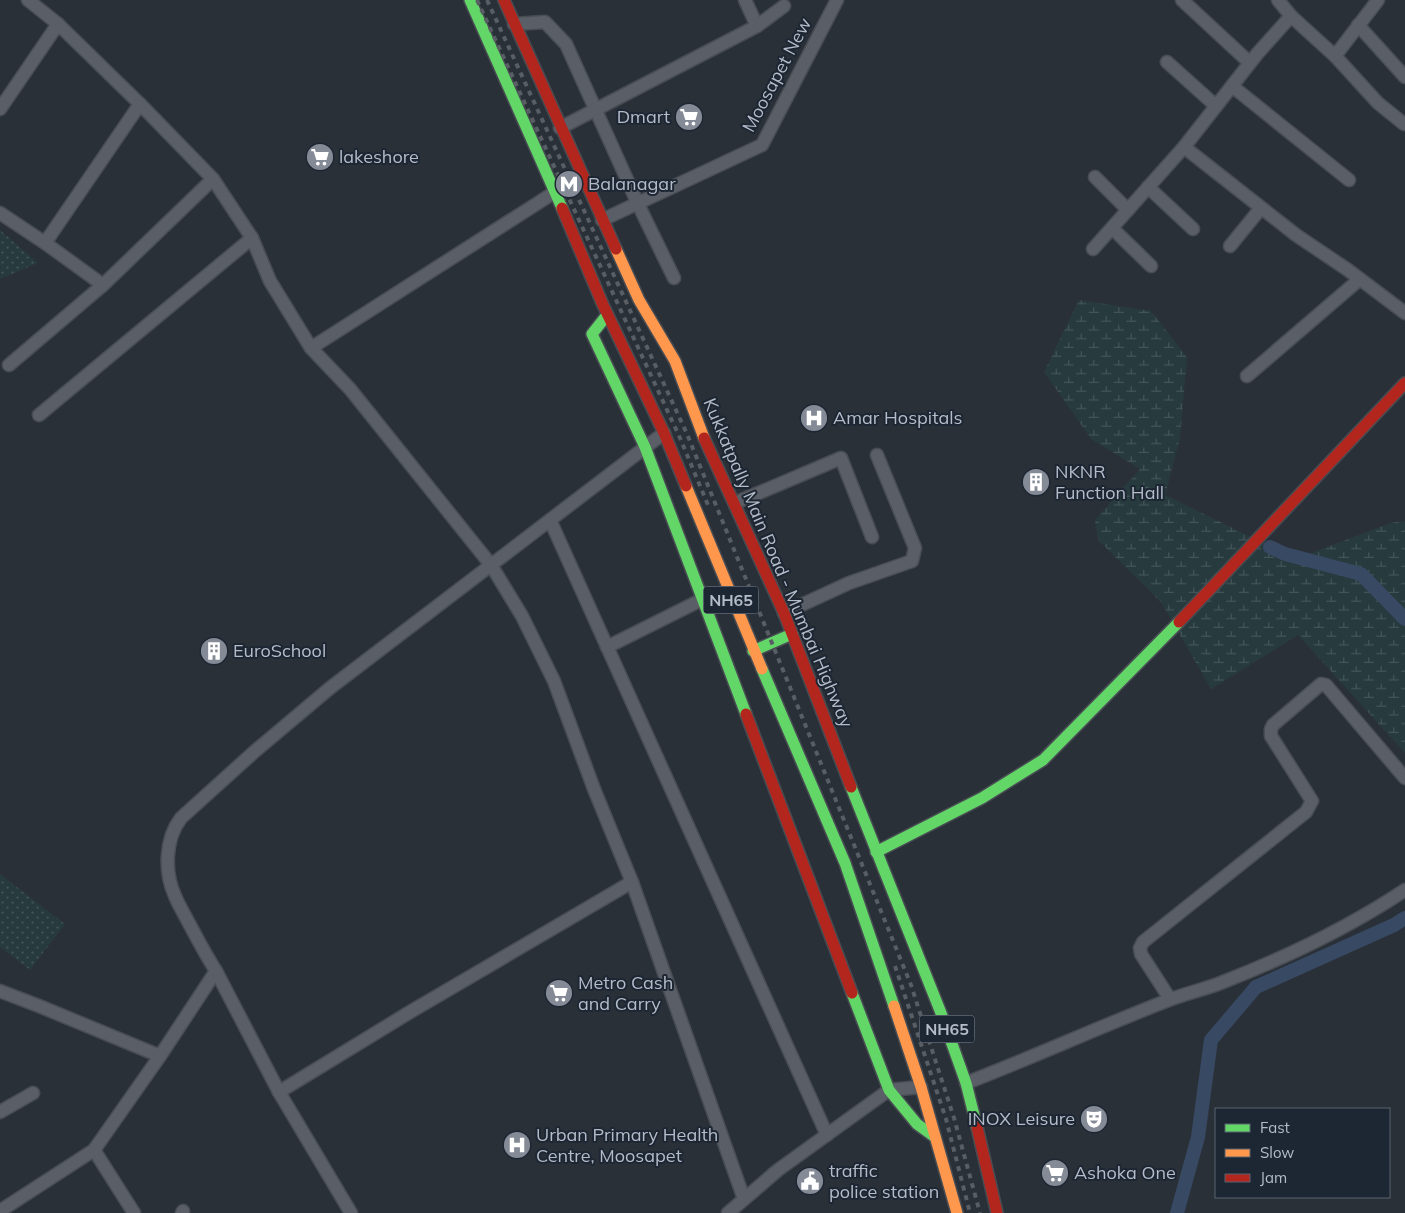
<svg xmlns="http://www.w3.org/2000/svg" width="1405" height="1213" font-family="Mulish,sans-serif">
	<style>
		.grass { fill: url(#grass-dots) }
		.wetland { fill: url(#wetland-marsh) }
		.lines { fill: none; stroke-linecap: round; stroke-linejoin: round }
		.canal { stroke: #384963; stroke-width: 14 }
		.street-casing { stroke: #484c53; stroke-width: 15 }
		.fast-casing { stroke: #484c53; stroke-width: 14 }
		.slow-casing { stroke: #484c53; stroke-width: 14 }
		.jam-casing { stroke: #484c53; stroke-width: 14 }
		.street { stroke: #5a5e66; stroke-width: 12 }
		.fast { stroke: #63d668; stroke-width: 11 }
		.slow { stroke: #ff974d; stroke-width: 11 }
		.jam { stroke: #b3261e; stroke-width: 11 }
		.rail { stroke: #595d64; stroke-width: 4; stroke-dasharray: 5 5; stroke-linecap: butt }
		.labels { text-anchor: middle; stroke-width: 4; stroke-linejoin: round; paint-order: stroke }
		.shield { fill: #1d2633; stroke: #878f9c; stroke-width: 1 }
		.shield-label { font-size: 16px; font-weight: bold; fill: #b4bcc9 }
		.street-label { font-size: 18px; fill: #b4bcc9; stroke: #1d2633 }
		.poi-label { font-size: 18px; fill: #b4bcc9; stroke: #1d2633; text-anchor: start }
	</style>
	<defs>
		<pattern id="grass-dots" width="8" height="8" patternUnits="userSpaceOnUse" patternTransform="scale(1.25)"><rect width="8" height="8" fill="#273a3e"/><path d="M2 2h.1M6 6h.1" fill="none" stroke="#445559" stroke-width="1.8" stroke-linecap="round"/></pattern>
		<pattern id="wetland-marsh" width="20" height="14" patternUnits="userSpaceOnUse" patternTransform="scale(1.25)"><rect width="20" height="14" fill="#273a3e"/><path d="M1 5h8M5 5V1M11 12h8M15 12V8" fill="none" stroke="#445559"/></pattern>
	</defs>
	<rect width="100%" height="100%" fill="#2a3038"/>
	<g class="grass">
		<polygon points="0,230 38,263 0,279"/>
		<polygon points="0,874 65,924 30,970 0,947"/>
	</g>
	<polygon class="wetland" points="1079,300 1151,311 1187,357 1180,438 1165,495 1296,559 1390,523 1405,521 1405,753 1298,635 1211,689 1161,602 1098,540 1095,520 1140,469 1091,439 1044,372"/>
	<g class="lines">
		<g class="canal">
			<polyline points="1270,547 1285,554 1361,574 1405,619"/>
			<polyline points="1177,1213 1198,1137 1211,1040 1256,987 1394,925 1405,918"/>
		</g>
		<defs>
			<g id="street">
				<polyline points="28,0 58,24 140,104 213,179 252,238 270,281 311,348 350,389 491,565 522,616 554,681 594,789 632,882 410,1012 279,1092"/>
				<polyline points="1182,0 1250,63"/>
				<polyline points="1278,0 1291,16"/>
				<polyline points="514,24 545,22 566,44 638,204 674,278"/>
				<polyline points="1358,25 1405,77"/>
				<polyline points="757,26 784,6"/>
				<polyline points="1335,56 1378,103 1404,124"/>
				<polyline points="1167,62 1216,106"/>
				<polyline points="1232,86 1349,180"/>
				<polyline points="0,109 58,24"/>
				<polyline points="560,128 757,26 745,0"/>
				<polyline points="1184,147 1296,235 1348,270 1405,313"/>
				<polyline points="1095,177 1128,210"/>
				<polyline points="1148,187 1193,229"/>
				<polyline points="0,213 45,243 140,104"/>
				<polyline points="602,220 762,145 837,0"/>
				<polyline points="1112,228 1151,266"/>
				<polyline points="45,243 103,285"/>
				<polyline points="1230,246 1261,208"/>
				<polyline points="1093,249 1184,147 1257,54 1291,16 1335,56 1378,0"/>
				<polyline points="311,348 555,192"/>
				<polyline points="9,365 103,285 213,179"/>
				<polyline points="1247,376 1360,279"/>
				<polyline points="39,415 252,238"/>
				<polyline points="735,503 841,458 872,537"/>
				<polyline points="550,520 827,1135"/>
				<polyline points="784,613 849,583 912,561 915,548 877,455"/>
				<polyline points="607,647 703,599"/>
				<polyline points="632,882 744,1199"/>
				<polyline points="0,991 39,1006 160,1056"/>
				<polyline points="1170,999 1141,954 1140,948 1143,942 1306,812 1312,801 1271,736 1271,729 1273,725 1321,684 1326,685 1405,778"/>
				<path d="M966,1083C1034,1057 1101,1026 1169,1000C1187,993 1206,989 1223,982C1287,957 1348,928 1405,890"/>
				<polyline points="0,1112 33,1093"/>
				<polyline points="94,1150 134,1213"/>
				<polyline points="0,1211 94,1150 160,1056 216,971"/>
				<polyline points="182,1213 183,1211"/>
				<path d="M351,1213L279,1092L216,971C207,957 199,942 191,927C186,917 179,906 175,896C164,872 165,839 181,818L254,752L330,688L664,433"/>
				<polyline points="728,1213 778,1170 889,1090 921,1087"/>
			</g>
			<g id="fast">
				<polyline points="470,0 562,208"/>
				<polyline points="607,315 592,334 645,447 746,714"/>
				<polyline points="753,651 792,634"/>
				<polyline points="762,669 845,863 894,1006"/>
				<polyline points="851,787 941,1013 966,1083 977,1127"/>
				<polyline points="876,852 982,798 1043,760 1179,622"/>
				<polyline points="852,993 889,1090 917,1124 935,1137"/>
			</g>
			<g id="slow">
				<polyline points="616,249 639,300 675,361 704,438"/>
				<polyline points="686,486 762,669"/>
				<polyline points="894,1006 921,1087 957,1213"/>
			</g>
			<g id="jam">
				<polyline points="504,0 616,249"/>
				<polyline points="562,208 603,305 664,433 686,486"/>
				<polyline points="704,438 784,613 851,787"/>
				<polyline points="1179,622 1405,383"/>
				<polyline points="746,714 852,993"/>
				<polyline points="977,1127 997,1213"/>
			</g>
		</defs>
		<use href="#street" class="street-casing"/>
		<use href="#fast" class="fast-casing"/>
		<use href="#slow" class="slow-casing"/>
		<use href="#jam" class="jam-casing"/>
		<use href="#street" class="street"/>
		<use href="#fast" class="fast"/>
		<use href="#slow" class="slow"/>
		<use href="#jam" class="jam"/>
		<g class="rail">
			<polyline points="477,0 680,438 708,505"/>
			<polyline points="487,0 687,434 911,985 954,1118 980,1213"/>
			<polyline points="895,966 946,1119 970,1213"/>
		</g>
	</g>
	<defs>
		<symbol id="supermarket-disc" viewBox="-11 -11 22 22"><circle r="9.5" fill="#848b96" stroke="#1d2633"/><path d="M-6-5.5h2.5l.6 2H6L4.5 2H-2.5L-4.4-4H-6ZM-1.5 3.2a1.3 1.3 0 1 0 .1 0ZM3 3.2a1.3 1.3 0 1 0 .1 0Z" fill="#fff"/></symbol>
		<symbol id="metro-disc" viewBox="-11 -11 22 22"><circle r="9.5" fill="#848b96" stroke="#1d2633"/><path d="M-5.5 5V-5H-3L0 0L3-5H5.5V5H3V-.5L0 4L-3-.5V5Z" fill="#fff"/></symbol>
		<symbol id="hospital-disc" viewBox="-11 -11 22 22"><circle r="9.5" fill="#848b96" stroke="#1d2633"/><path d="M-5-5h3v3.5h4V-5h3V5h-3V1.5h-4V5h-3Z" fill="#fff"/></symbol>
		<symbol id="building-disc" viewBox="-11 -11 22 22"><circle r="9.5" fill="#848b96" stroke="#1d2633"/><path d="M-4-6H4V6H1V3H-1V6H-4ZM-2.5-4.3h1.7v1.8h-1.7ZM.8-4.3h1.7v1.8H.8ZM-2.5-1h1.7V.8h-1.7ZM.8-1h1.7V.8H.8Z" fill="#fff"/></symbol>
		<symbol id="theatre-disc" viewBox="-11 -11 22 22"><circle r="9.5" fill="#848b96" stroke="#1d2633"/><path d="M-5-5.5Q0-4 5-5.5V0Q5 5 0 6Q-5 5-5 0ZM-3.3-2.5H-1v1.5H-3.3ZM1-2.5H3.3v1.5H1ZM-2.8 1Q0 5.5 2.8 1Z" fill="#fff"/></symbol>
		<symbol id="civic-disc" viewBox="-11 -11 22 22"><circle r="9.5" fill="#848b96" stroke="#1d2633"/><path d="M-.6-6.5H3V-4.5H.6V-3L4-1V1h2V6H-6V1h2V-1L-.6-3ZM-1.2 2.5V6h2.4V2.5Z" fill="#fff"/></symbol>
	</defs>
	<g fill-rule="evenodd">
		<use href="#supermarket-disc" x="673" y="101" width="32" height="32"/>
		<use href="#supermarket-disc" x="304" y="141" width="32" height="32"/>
		<use href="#metro-disc" x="553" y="168" width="32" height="32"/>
		<use href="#hospital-disc" x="798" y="402" width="32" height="32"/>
		<use href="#building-disc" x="1020" y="466" width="32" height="32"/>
		<use href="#building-disc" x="198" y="635" width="32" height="32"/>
		<use href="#supermarket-disc" x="543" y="977" width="32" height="32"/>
		<use href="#theatre-disc" x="1078" y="1103" width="32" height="32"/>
		<use href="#hospital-disc" x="501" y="1129" width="32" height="32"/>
		<use href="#supermarket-disc" x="1039" y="1157" width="32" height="32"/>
		<use href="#civic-disc" x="794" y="1165" width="32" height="32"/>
	</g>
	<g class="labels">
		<g class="shield">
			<rect x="703.5" y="586.5" width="55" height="27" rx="4"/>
			<rect x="919.5" y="1015.5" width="55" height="27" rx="4"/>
		</g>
		<g class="shield-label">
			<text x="731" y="606">NH65</text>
			<text x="947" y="1035">NH65</text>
		</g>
		<g class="street-label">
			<text transform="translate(777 75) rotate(-62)" y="6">Moosapet New</text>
			<text transform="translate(778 563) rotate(67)" y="6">Kukkatpally Main Road - Mumbai Highway</text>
		</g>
		<g class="poi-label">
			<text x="670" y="123" text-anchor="end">Dmart</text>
			<text x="339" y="163">lakeshore</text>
			<text x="588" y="190">Balanagar</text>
			<text x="833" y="424">Amar Hospitals</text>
			<text x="1055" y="478">NKNR<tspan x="1055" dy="21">Function Hall</tspan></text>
			<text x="233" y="657">EuroSchool</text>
			<text x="578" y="989">Metro Cash<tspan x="578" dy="21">and Carry</tspan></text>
			<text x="1075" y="1125" text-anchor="end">INOX Leisure</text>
			<text x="536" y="1141">Urban Primary Health<tspan x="536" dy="21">Centre, Moosapet</tspan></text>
			<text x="829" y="1177">traffic<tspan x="829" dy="21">police station</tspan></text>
			<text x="1074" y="1179">Ashoka One</text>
		</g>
	</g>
	<rect x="1215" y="1108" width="175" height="90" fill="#1d2633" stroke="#59626f"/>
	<rect x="1225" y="1124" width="25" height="8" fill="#63d668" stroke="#59626f"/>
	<text x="1260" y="1133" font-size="15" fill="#b4bcc9">Fast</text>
	<rect x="1225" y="1149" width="25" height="8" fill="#ff974d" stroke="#59626f"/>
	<text x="1260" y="1158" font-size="15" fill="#b4bcc9">Slow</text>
	<rect x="1225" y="1174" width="25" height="8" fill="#b3261e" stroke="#59626f"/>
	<text x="1260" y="1183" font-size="15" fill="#b4bcc9">Jam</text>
</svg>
